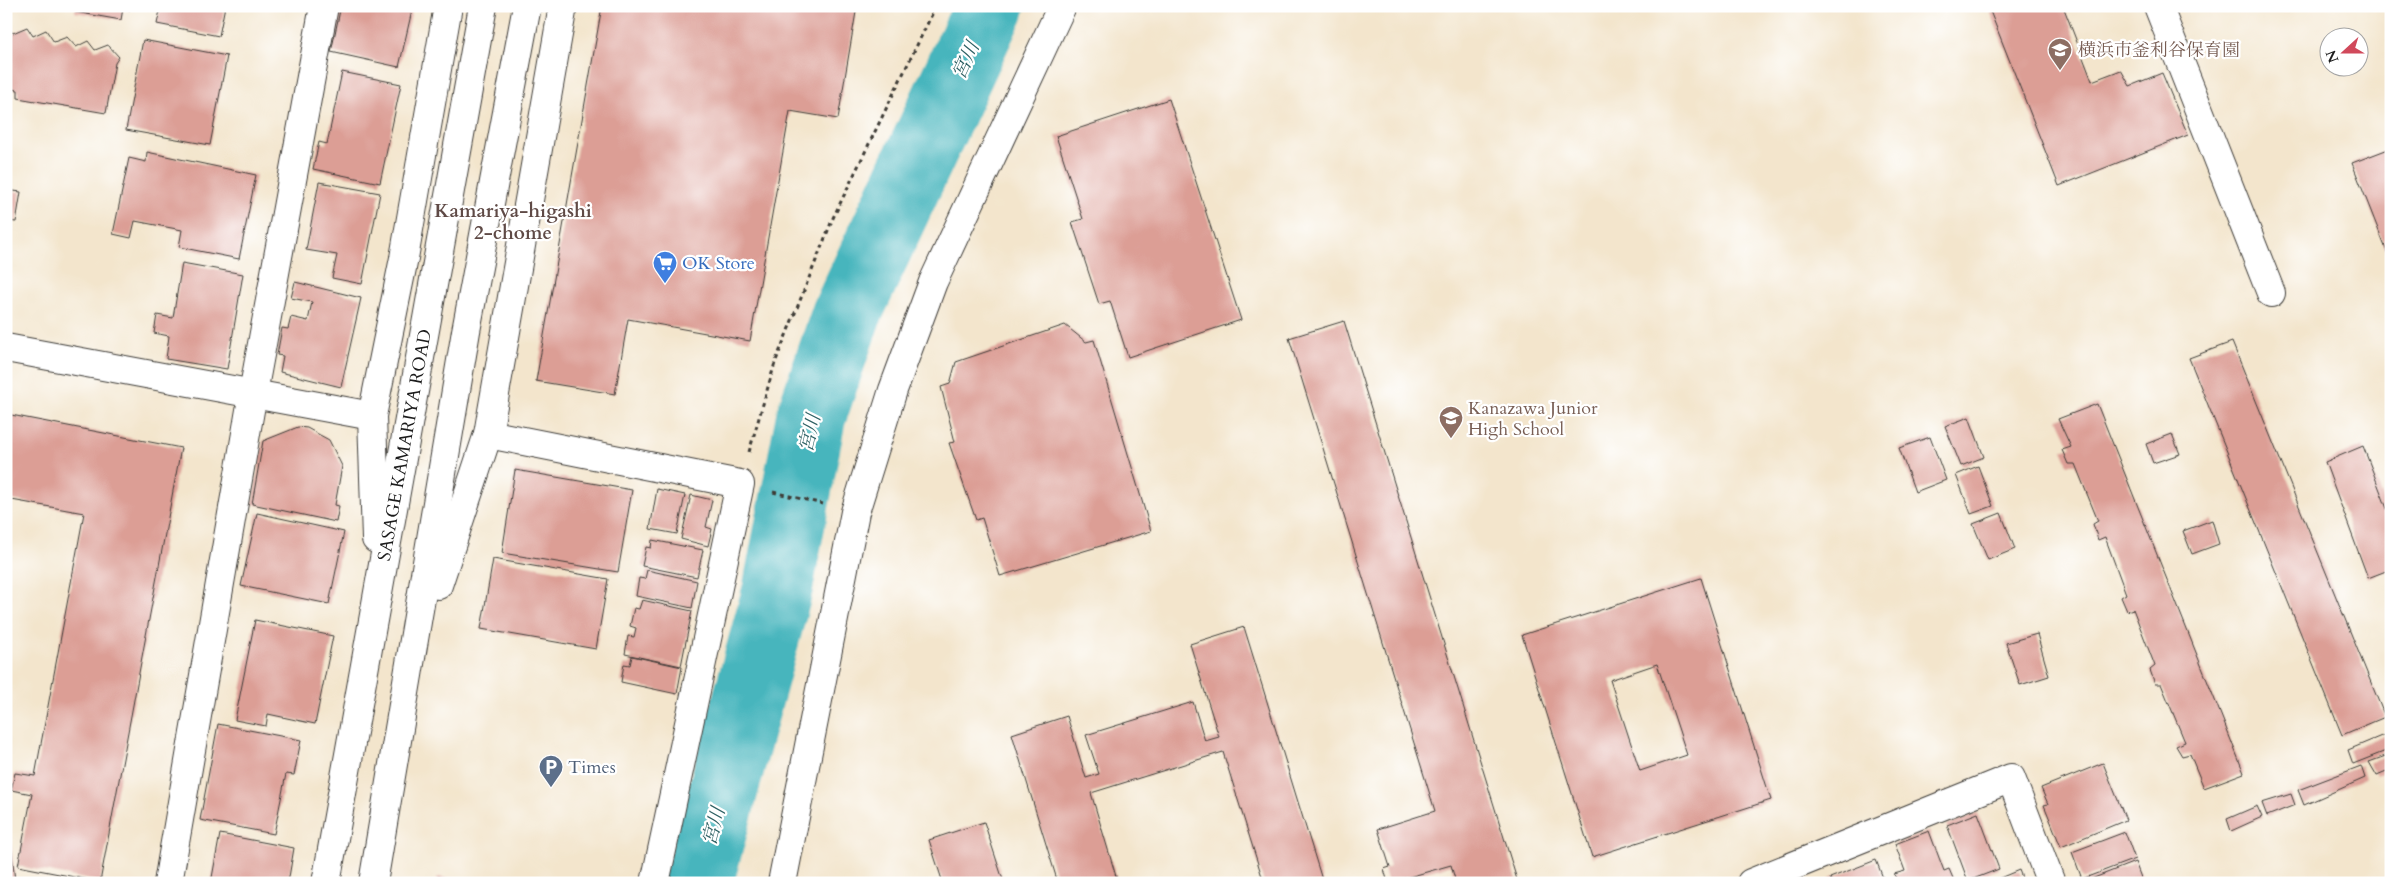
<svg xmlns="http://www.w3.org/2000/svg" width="2397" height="889" font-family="Cardo,'Noto Serif JP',serif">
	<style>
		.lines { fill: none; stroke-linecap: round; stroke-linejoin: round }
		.river { stroke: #46b5bd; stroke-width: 70 }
		.building { fill: #dc9e95; fill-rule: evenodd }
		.minor-casing { stroke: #3c3a36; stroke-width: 30 }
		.tertiary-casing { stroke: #3c3a36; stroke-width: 30 }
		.path { stroke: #3c3a36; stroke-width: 3; stroke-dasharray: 4 4; stroke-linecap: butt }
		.minor { stroke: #fff; stroke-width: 28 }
		.tertiary { stroke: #fff; stroke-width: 28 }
		.labels { text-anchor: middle; stroke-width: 4.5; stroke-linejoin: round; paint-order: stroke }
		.education-label { font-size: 18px; fill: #785e54; stroke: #fff; text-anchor: start }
		.shop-label { font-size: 18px; fill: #366cbe; stroke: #fff; text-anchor: start }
		.street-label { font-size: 18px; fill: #1c1c1c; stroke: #fff }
		.service-label { font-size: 18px; fill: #4e5e75; stroke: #fff; text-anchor: start }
		.water-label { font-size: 19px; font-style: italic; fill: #2f6164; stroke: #fff }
		.neighbourhood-label { font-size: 19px; font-weight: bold; fill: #5f4a46; stroke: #fff }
	</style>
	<rect width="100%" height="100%" fill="#fff"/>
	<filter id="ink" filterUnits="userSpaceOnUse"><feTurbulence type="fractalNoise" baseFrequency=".02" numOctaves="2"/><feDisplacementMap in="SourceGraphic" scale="10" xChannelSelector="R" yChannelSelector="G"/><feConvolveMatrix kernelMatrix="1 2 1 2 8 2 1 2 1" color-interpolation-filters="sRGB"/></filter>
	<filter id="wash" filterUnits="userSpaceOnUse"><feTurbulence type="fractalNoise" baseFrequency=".0096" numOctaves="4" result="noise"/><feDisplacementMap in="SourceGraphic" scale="20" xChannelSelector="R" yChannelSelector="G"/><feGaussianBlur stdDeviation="1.12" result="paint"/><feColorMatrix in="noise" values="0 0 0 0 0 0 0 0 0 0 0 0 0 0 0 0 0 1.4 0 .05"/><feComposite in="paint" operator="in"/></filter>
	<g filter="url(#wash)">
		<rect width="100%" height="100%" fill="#f3e5cc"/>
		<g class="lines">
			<polyline class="river" points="698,883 777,592 811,417 846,315 990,6"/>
		</g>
		<g id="blocks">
			<g class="building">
				<polygon points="76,6 130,6 130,10 123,8 121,20 75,12"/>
				<polygon points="161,6 225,6 219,36 157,24"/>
				<polygon points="341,6 413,6 399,67 331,52"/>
				<polygon points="602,6 857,6 838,119 790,111 750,341 628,319 615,394 536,381"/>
				<polygon points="1988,6 2063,6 2092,81 2121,70 2130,86 2162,73 2188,135 2059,186"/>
				<polygon points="6,26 13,33 27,27 33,36 46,30 54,42 67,37 76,47 88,41 95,50 108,45 119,57 115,63 106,113 18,98 18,90 6,88"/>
				<polygon points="143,40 227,56 210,145 126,130"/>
				<polygon points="342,72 401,84 380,183 313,169 319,142 327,144"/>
				<polygon points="1169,99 1241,320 1128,357 1110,301 1099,304 1072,222 1083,219 1056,136"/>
				<polygon points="2391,148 2391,262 2352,163"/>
				<polygon points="147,152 256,175 239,259 179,247 182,230 135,221 131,238 113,234 129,158 146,162"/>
				<polygon points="319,182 380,193 362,284 332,278 337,255 306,250"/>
				<polygon points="6,190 21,192 16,222 6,221"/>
				<polygon points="182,263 243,274 227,369 166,359 169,336 154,333 157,315 173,318"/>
				<polygon points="295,282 361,298 341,387 280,372 283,356 277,355 282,328 288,329 291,317 308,321 312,302 291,298"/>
				<polygon points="1344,321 1518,883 1456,883 1451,865 1388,883 1384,869 1390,867 1378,829 1435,811 1289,338"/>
				<polygon points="1065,325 1086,342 1094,340 1151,531 1000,576 982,518 976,520 949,443 955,442 941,387 950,384 956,362"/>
				<polygon points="2232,342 2385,717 2342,735 2189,358"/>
				<polygon points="2097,404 2244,773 2204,788 2190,754 2182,756 2176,746 2185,742 2161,684 2155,684 2150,670 2155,666 2133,609 2127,611 2121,597 2126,594 2105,537 2098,540 2093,524 2098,521 2075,464 2068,464 2062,450 2071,447 2058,419"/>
				<polygon points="6,414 181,448 100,882 18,866 32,794 11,790 15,773 35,776 84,513 6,499"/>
				<polygon points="1969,417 1984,457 1961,466 1945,426"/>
				<polygon points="298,427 307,428 329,440 342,466 335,505 339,506 336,522 252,504 263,441"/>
				<polygon points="2172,434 2180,454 2153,463 2146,444"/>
				<polygon points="1930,437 1946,480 1915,492 1899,448"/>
				<polygon points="2363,446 2391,519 2391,569 2368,578 2325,462"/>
				<polygon points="1978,466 1993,506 1971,514 1956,475"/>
				<polygon points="515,470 632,490 618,572 502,553"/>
				<polygon points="657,489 685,495 677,534 650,529"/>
				<polygon points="691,495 712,500 706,527 712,529 708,546 681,539"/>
				<polygon points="257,513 344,532 329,604 241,586"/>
				<polygon points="2001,513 2015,549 1988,560 1973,524"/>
				<polygon points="2212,520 2219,544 2192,554 2183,531"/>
				<polygon points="652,540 703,550 697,577 642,566 646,547 651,548"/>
				<polygon points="493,559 608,579 596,649 481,629"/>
				<polygon points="647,570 697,581 692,608 636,596 639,578 645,579"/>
				<path d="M1701,578L1771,800L1592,857L1522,635ZM1657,664L1687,755L1640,771L1610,680Z"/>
				<polygon points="642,600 692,611 681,666 625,654 628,636 634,637 636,628 630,626 634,608 639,609"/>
				<polygon points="255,620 333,636 315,724 268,714 266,726 235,720"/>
				<polygon points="1244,627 1323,883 1264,883 1223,752 1091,793 1118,883 1058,883 1012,734 1067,716 1086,778 1099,774 1086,735 1193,702 1205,741 1219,737 1190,644"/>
				<polygon points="2037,634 2049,676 2020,685 2006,643"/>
				<polygon points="632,656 682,667 677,694 621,682 624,664 630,665"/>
				<polygon points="218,724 301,740 294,775 286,774 274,834 200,820"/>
				<polygon points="2391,732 2391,749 2353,764 2348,750"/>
				<polygon points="2391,754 2391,770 2377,776 2369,762"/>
				<polygon points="2103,763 2126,820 2061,847 2044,805 2048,804 2041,788"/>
				<polygon points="2361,766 2365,778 2304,805 2298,790"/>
				<polygon points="2291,794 2295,805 2267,816 2262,803"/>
				<polygon points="2257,806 2262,817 2231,831 2227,819"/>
				<polygon points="1978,813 1999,869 1968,881 1947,825"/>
				<polygon points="8,818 15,881 6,882 6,819"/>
				<polygon points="984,822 1004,883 943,883 929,840"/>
				<polygon points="1929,831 1944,871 1949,869 1955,883 1898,883 1894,874 1905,871 1895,844"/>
				<polygon points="2125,832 2135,859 2082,879 2072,852"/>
				<polygon points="220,834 294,848 288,883 211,883"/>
				<polygon points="1876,860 1885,883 1832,883 1830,878"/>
				<polygon points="2135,862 2143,883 2081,883"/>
				<polygon points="2019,870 2024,883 1988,883"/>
				<polygon points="438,877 466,882 466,883 437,883"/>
			</g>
		</g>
	</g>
	<g filter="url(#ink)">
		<use href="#blocks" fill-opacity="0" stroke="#3c3a36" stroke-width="1"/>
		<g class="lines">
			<defs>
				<g id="minor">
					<polyline points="2158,6 2271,293"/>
					<polyline points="6,348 372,416"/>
					<polyline points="488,434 740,484 655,883"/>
					<polyline points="168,883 253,393 324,6"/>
					<polyline points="1751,883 2011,778 2051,883"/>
				</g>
				<g id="tertiary">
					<polyline points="376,539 372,416 404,258 448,6"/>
					<polyline points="438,585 488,434 563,6"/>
					<path id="s1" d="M326,883L483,6"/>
					<polyline points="373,883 466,331 527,6"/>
					<polyline points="782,883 855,512 893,390 933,282 1062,6"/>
				</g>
			</defs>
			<use href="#minor" class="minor-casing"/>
			<use href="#tertiary" class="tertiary-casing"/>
			<g class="path">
				<polyline points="749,452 775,363 833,218 936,6"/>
				<polyline points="773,492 823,504"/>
			</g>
			<use href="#minor" class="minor"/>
			<use href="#tertiary" class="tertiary"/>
		</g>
	</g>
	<defs>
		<symbol id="school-pin" viewBox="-11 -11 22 30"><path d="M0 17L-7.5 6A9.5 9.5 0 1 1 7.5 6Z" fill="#8d6e63" stroke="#fff"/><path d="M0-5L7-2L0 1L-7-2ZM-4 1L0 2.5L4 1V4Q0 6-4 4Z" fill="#fff"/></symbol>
		<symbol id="supermarket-pin" viewBox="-11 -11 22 30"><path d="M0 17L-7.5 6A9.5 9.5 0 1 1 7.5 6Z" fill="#3f7fe0" stroke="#fff"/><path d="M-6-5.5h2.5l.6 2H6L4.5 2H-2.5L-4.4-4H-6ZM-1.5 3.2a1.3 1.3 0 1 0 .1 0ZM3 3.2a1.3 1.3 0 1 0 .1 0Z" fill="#fff"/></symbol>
		<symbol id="parking-pin" viewBox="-11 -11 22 30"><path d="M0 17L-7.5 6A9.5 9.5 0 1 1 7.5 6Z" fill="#5c6f8a" stroke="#fff"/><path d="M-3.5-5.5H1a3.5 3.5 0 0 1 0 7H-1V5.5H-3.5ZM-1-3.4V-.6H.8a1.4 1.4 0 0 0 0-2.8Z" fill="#fff"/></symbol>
	</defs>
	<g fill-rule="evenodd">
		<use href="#school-pin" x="2046" y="36" width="28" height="38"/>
		<use href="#supermarket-pin" x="651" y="249" width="28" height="38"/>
		<use href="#school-pin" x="1437" y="404" width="28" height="38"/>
		<use href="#parking-pin" x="537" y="753" width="28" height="38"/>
	</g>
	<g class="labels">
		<g class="education-label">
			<text x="2078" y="56">横浜市釜利谷保育園</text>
			<text x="1468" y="414">Kanazawa Junior<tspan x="1468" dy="21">High School</tspan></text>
		</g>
		<g class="shop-label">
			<text x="682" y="269">OK Store</text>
		</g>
		<g class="street-label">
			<text dy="6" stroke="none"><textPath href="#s1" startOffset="445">SASAGE KAMARIYA ROAD</textPath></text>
		</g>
		<g class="service-label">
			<text x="568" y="773">Times</text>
		</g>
		<g class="water-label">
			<text transform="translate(965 60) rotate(-65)" y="7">宮川</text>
			<text transform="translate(809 433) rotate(-77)" y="7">宮川</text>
			<text transform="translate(713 826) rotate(-75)" y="7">宮川</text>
		</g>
		<g class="neighbourhood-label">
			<text x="513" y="217">Kamariya-higashi<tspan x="513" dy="22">2-chome</tspan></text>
		</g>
	</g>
	<rect width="2397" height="889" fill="none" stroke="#fff" stroke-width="25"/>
	<g transform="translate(2344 52) rotate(249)"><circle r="24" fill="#ffffff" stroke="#a4a4a4"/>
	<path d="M0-4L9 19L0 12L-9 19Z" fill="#d1495b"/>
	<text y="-8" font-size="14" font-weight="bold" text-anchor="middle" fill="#1c1c1c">N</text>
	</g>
</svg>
